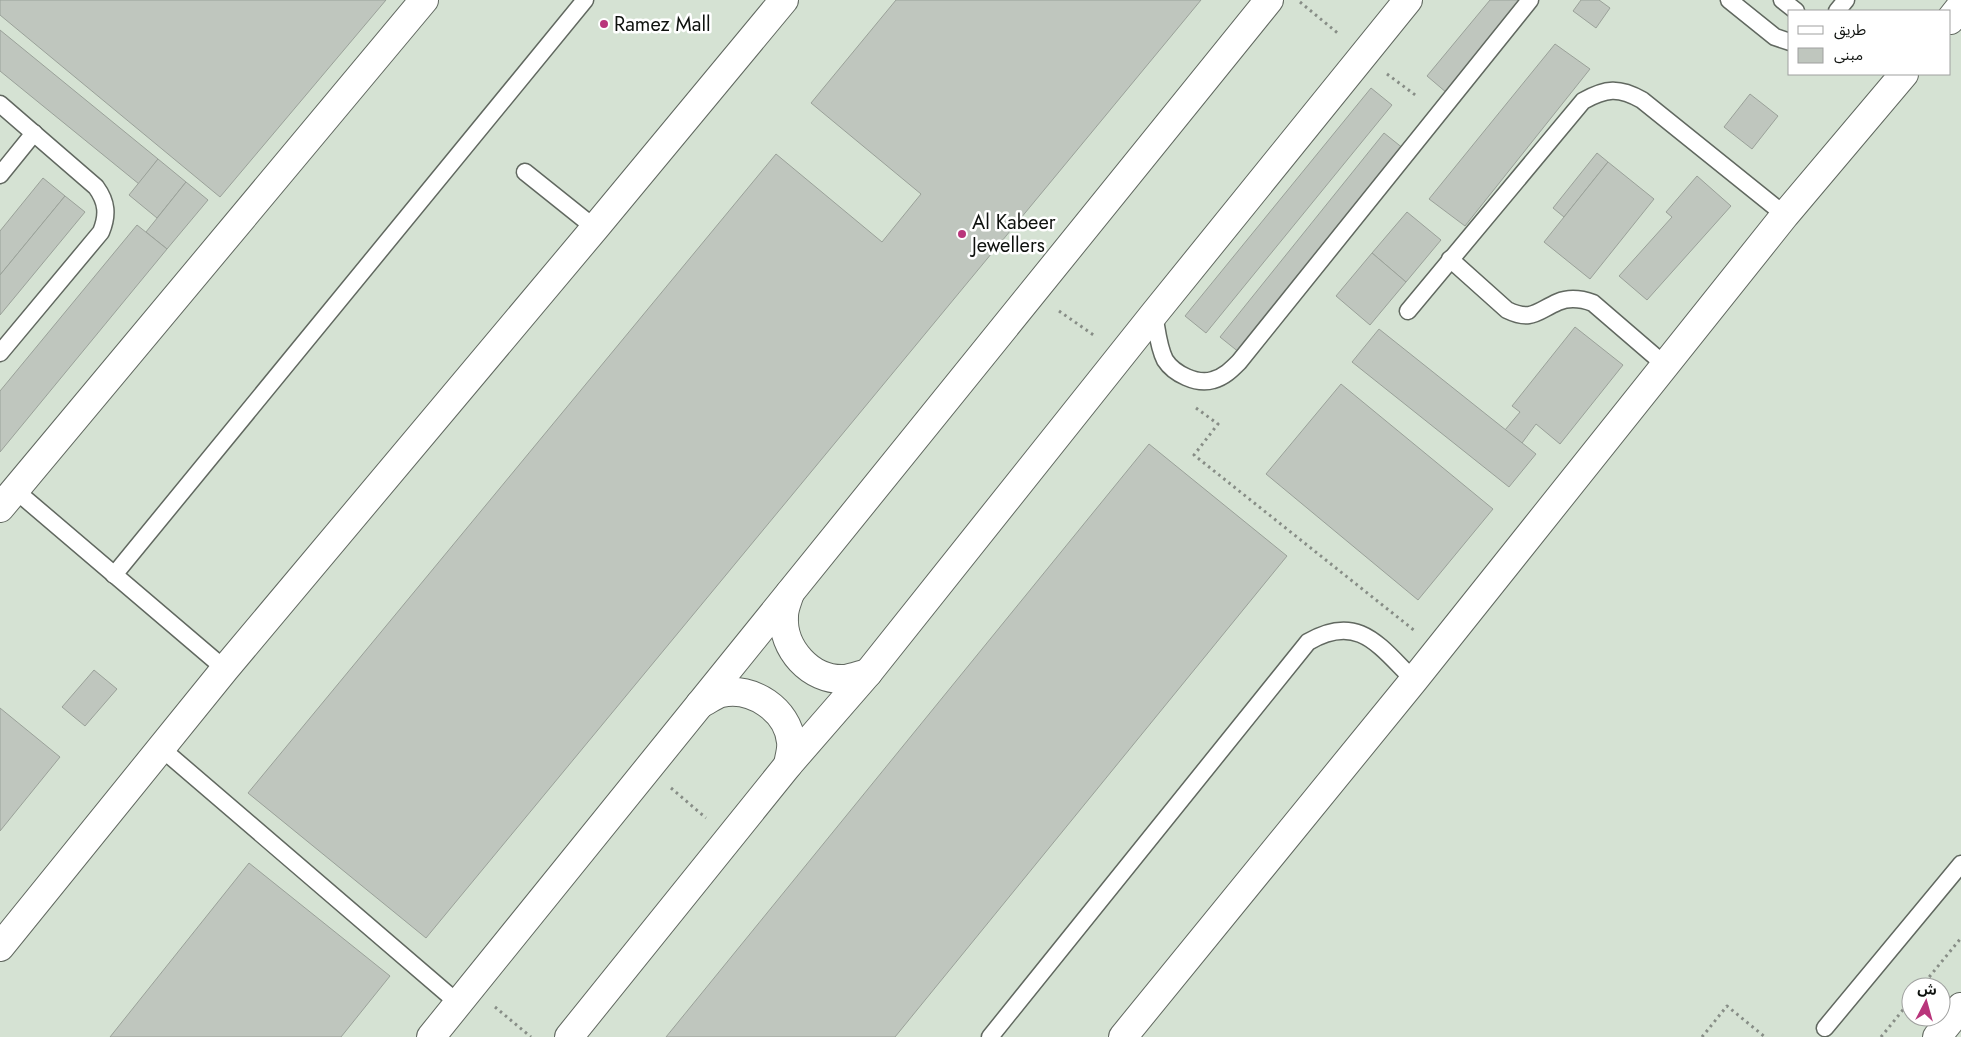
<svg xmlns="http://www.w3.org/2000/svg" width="1961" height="1037" font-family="Jost,'Noto Sans Arabic',sans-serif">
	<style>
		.built { fill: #d5e2d3; fill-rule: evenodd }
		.building { fill: #bfc6be; stroke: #9aa199 }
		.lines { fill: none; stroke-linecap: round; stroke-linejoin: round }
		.service-casing { stroke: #616860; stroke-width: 19 }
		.minor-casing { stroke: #616860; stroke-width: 30 }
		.path { stroke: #878d86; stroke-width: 3; stroke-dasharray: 2.5 4; stroke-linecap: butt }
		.service { stroke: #fff; stroke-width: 16 }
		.minor { stroke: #fff; stroke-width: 28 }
		.poi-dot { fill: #b9357b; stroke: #fff; stroke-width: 2 }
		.labels { text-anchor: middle; stroke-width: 5; stroke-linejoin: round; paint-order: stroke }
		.poi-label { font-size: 20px; fill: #0f120f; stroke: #fff; text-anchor: start }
	</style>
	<rect width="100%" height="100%" fill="#e6eee5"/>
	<path class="built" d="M0,0H1961V1037H0ZM1790,11H1950V74H1790ZM1911,987H1941V1017H1911Z"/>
	<g class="building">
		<polygon points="0,0 386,0 220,197 0,15"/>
		<polygon points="896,0 1201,0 426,938 248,793 776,154 882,242 921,194 811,103"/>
		<polygon points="1490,0 1523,0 1447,93 1427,76"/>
		<polygon points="1581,0 1599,0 1610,8 1596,28 1573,11"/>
		<polygon points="0,30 158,159 139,184 0,71"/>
		<polygon points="1555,44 1590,69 1465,226 1429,199"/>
		<polygon points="1371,88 1392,105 1206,333 1185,316"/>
		<polygon points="1750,94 1778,116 1752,149 1724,127"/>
		<polygon points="1384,133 1404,149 1240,353 1220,337"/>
		<polygon points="1597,153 1608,162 1564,217 1553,208"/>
		<polygon points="158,159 186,182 157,218 129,195"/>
		<polygon points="1608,162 1654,199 1590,279 1544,242"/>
		<polygon points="1697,176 1731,206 1647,300 1619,276 1672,217 1666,212"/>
		<polygon points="43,178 65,196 0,275 0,231"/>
		<polygon points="186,182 208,200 167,249 146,232"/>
		<polygon points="65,196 85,212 0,315 0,275"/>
		<polygon points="1407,212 1441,240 1406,282 1372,253"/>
		<polygon points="137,225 167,249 0,452 0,391"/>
		<polygon points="1372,253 1406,282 1370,325 1336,296"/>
		<polygon points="1575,327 1623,365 1560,444 1536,424 1522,443 1505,430 1520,412 1512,406"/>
		<polygon points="1379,329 1536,454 1509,487 1352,362"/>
		<polygon points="1341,384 1493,509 1418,600 1266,474"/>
		<polygon points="1149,444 1287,556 895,1037 666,1037"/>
		<polygon points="94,670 117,689 85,726 62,707"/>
		<polygon points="0,708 60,757 0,831"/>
		<polygon points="249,863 390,976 341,1037 110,1037"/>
	</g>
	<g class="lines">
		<defs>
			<g id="service">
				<polyline points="1729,0 1775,37 1790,42"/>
				<polyline points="1782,0 1796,11"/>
				<polyline points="1837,11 1846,0"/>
				<path d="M0,104L96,187C107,202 108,215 101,232L0,353"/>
				<polyline points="525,172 595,228"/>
				<polyline points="0,175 34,133"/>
				<path d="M1450,259L1507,310C1532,322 1537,311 1558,302C1570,297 1582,299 1593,303L1665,365"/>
				<path d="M1408,311L1583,101C1606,88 1619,87 1642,100L1785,215"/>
				<path d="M1154,314C1157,329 1158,346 1165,360C1174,374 1197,385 1213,380C1224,377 1231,370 1239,362L1530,0"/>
				<polyline points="15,490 225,669"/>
				<polyline points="114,575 585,0"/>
				<polyline points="161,748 458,1003"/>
				<polyline points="1825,1028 1961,864"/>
				<path d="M990,1037L1308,642C1359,612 1380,647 1414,680"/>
			</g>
			<g id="minor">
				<polyline points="1950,20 1961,6"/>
				<polyline points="0,508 424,0"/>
				<path d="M790,593C788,600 784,608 784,616C782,648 810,681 845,679C852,678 860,675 868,673"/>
				<path d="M700,704C707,701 714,695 721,693C752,686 788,710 791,742C792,749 789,758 788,765"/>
				<polyline points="0,947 225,669 595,228 784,0"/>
				<polyline points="431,1037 1269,0"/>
				<polyline points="569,1037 788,765 868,673 1154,314 1408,0"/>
				<polyline points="1123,1037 1414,680 1785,215 1904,74"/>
				<polyline points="1937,1037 1961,1007"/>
			</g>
		</defs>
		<use href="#service" class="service-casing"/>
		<use href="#minor" class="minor-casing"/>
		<g class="path">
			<polyline points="1300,2 1340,35"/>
			<polyline points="1387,74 1418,97"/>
			<polyline points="1059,311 1095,336"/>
			<polyline points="1196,408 1218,424 1194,455 1415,631"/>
			<polyline points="671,788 706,818"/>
			<polyline points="1921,987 1961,938"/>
			<polyline points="495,1007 531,1037"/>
			<polyline points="1702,1037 1727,1006 1765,1037"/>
			<polyline points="1881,1037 1911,1000"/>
		</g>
		<use href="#service" class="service"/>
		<use href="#minor" class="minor"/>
	</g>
	<g class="poi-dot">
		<circle cx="604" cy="24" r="5"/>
		<circle cx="962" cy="234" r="5"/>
	</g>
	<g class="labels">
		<g class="poi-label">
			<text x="614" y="31">Ramez Mall</text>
			<text x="972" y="229">Al Kabeer<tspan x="972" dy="23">Jewellers</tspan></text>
		</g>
	</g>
	<rect x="1788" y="10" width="162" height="65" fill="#ffffff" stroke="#9fa09f"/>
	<rect x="1798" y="26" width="25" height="8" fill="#ffffff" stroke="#9fa09f"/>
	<text x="1834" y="35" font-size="15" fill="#0f120f">طريق</text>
	<rect x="1798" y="48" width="25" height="15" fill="#bfc6be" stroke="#9fa09f"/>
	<text x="1834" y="60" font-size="15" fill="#0f120f">مبنى</text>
	<g transform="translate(1926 1002) rotate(6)"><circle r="24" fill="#ffffff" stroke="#9fa09f"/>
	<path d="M0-4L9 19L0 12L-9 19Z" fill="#b9357b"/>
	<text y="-8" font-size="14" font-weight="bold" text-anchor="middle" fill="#0f120f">ش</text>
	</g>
</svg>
